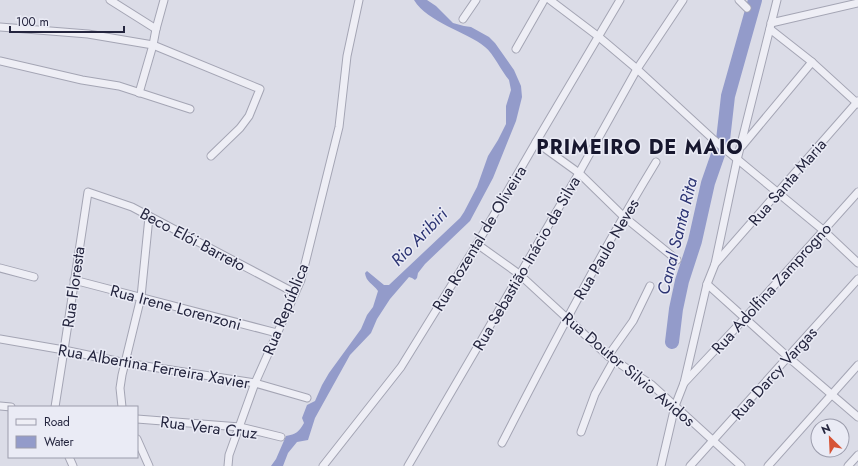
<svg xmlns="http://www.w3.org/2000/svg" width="858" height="466" font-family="Jost,sans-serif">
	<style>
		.water { fill: #939bca }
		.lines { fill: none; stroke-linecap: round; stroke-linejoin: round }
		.river { stroke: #939bca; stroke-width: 14 }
		.minor-casing { stroke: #a4a5b4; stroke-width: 9 }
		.minor { stroke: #eeeef5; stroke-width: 7 }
		.labels { text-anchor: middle; stroke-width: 3; stroke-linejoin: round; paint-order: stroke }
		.street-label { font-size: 16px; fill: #24253e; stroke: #eaebf5 }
		.water-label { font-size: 17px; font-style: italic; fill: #2c3473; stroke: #eaebf5 }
		.district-label { font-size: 20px; font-weight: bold; letter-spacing: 1px; fill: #17172e; stroke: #eaebf5 }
	</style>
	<rect width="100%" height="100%" fill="#dbdce7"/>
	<path class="water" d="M414,0H427L436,6L453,23L464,26L471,27L489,37L495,43L514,70L521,86L522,97L516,121L493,178L470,221L425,264L418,273L417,278L415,280L412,278L409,277L390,299L377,319L371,333L350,355L315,418L308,440L297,442L288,453L283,466H271L276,459L286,436C296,434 299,432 304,423L302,418L307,405L315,401L322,385L329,373L361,329L367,315L373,307L378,291C373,284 366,282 365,273L367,271L384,285H389L460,218L464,212L477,187L488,156L498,140L506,124V106L511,90L509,80C502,72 493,53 485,47C466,31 428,23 414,0Z"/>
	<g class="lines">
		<polyline class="river" points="672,342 676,309 682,281 695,241 708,183 723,140 728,96 755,0"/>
		<defs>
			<g id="minor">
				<polyline points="110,0 156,29"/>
				<polyline points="550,0 599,37 637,69 714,140 823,230 858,263"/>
				<polyline points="739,0 747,8"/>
				<polyline points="463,19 476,0"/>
				<polyline points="771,23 858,3"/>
				<polyline points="0,27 88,34 153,45 260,89 249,116 240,128 211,156"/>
				<polyline points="770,29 812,62 858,104"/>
				<polyline points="516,49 544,0"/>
				<polyline points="0,61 82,80 119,86 190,109"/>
				<polyline points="139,93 153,45 156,29 164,0"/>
				<polyline points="536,142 579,173 623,216 677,260"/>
				<polyline points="742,146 812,62"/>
				<polyline points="477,244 519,274 608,356 652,385 741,466"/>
				<polyline points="715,264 858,101"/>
				<polyline points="0,268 34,277"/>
				<polyline points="74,280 277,333"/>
				<polyline points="707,284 788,357 858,417"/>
				<polyline points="0,339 64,350 126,363 255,383 307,398"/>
				<polyline points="608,356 633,321 650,286"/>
				<polyline points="684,383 745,318 858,192"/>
				<polyline points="0,406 11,407"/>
				<polyline points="55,407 64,350 88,192 132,207 295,293"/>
				<polyline points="122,407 120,388 122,375 141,297 149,217"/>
				<polyline points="137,419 240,427 281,437"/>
				<polyline points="581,432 595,394 614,360"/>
				<polyline points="137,439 149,466"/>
				<path d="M502,443C551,348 600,254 656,162"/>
				<polyline points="69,457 73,466"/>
				<polyline points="228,466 229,455 255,383 301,280 339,127 347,56 359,0"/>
				<polyline points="323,466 401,367 477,244 536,142 620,0"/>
				<polyline points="408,466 579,173 637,69 683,0"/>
				<polyline points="661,466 675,406 684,383 707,284 715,264 737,160 777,0"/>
				<polyline points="690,466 858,279"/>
				<polyline points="768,466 858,365"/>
				<polyline points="848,466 858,455"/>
			</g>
		</defs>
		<use href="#minor" class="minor-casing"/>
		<use href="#minor" class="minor"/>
	</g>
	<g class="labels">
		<g class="street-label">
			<text transform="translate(787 182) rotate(-49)" y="6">Rua Santa Maria</text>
			<text transform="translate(479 238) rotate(-59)" y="6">Rua Rozental de Oliveira</text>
			<text transform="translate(193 239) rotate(28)" y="6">Beco Elói Barreto</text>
			<text transform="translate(606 249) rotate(-60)" y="6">Rua Paulo Neves</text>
			<text transform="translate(526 263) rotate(-60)" y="6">Rua Sebastião Inácio da Silva</text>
			<text transform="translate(73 287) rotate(-82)" y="6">Rua Floresta</text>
			<text transform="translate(771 288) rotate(-48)" y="6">Rua Adolfina Zamprogno</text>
			<text transform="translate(176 307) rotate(15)" y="6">Rua Irene Lorenzoni</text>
			<text transform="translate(285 309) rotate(-68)" y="6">Rua República</text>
			<text transform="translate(154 366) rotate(10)" y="6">Rua Albertina Ferreira Xavier</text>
			<text transform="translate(629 369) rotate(40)" y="6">Rua Doutor Silvio Avidos</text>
			<text transform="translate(774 373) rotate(-48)" y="6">Rua Darcy Vargas</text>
			<text transform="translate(209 427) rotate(7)" y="6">Rua Vera Cruz</text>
		</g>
		<g class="water-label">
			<text transform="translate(677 236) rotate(-76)" y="6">Canal Santa Rita</text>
			<text transform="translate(419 237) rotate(-46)" y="6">Rio Aribiri</text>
		</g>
		<g class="district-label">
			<text x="640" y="154">PRIMEIRO DE MAIO</text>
		</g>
	</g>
	<rect x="8" y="406" width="130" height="52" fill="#eaebf5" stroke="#9b9cac"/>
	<rect x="16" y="419" width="20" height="6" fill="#eeeef5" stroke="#9b9cac"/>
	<text x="44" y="426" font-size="12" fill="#24253e">Road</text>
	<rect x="16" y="436" width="20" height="12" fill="#939bca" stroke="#9b9cac"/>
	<text x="44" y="446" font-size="12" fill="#24253e">Water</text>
	<g transform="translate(830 438) rotate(336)"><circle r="19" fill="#eaebf5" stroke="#9b9cac"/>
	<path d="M0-3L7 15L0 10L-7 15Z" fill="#d65436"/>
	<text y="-6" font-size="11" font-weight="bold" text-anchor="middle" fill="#24253e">N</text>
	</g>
	<path d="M10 26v6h114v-6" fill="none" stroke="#24253e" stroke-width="2"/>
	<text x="16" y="26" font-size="12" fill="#24253e" stroke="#eaebf5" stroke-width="3" paint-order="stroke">100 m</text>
</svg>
